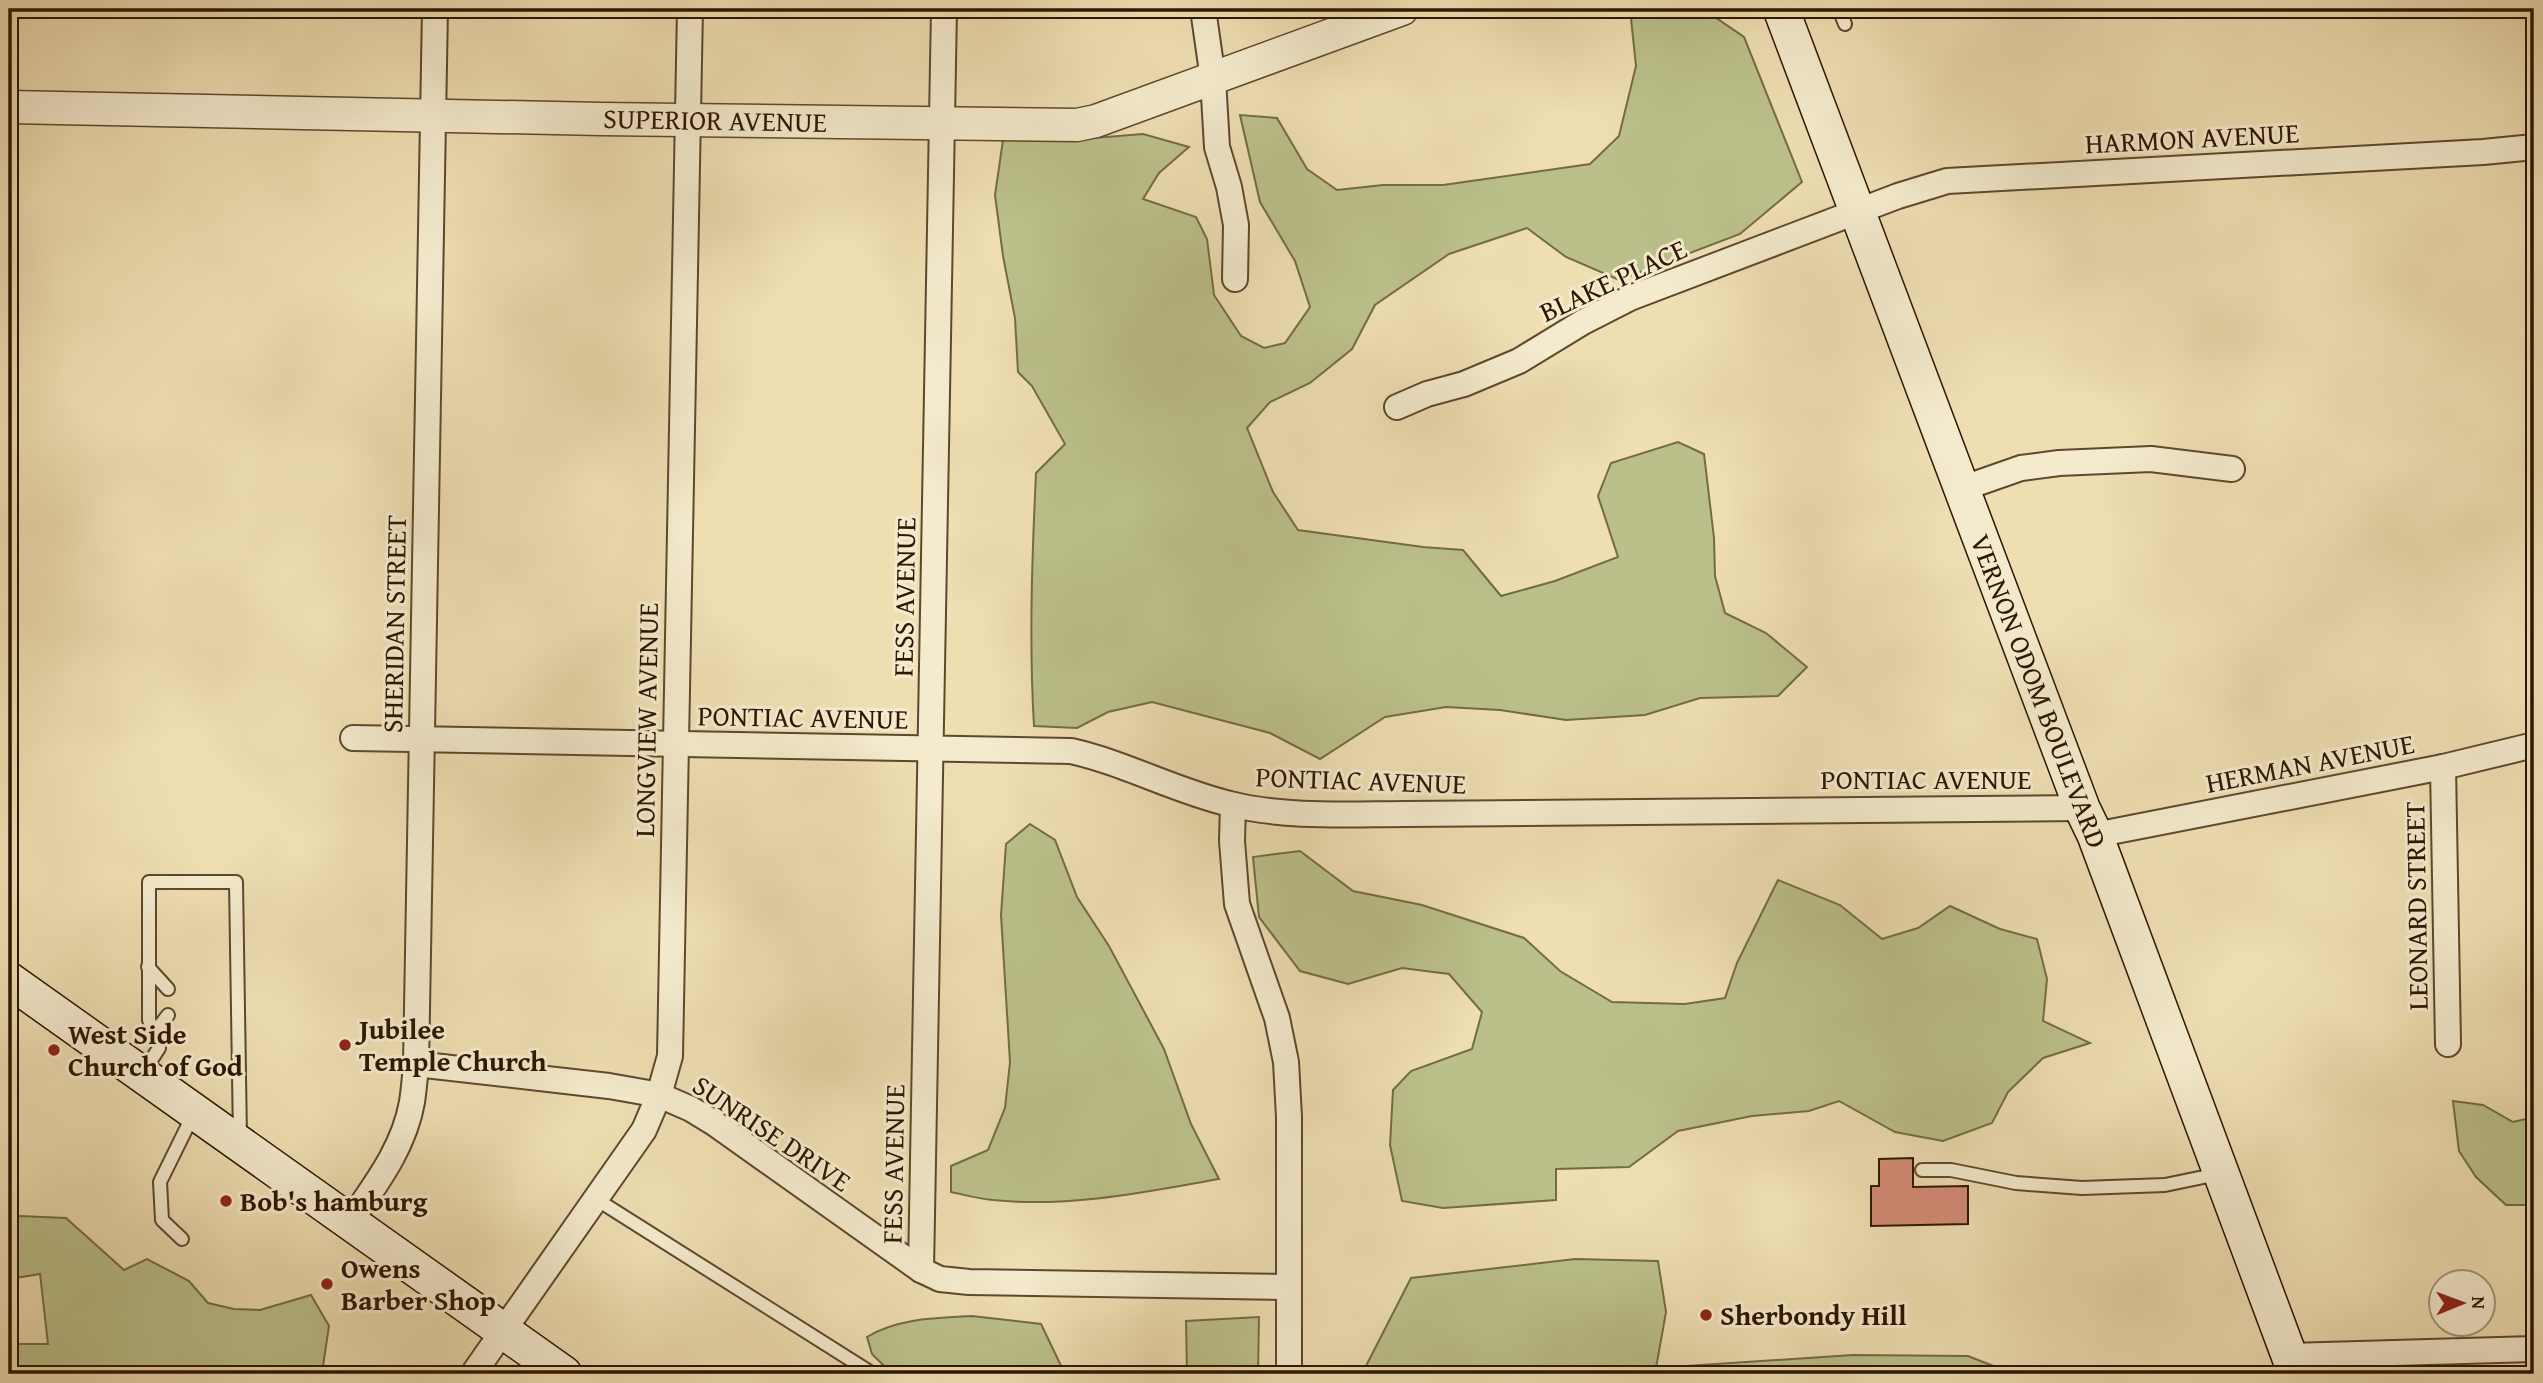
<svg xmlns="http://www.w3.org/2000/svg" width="2543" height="1383" font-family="'Gentium Book Plus',serif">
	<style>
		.green { fill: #bbc08a; stroke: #746b46; stroke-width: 2 }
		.building { fill: #d48c76; stroke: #2e1601; stroke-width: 2 }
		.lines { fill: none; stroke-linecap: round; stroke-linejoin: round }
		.service-casing { stroke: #5e482d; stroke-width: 16 }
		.minor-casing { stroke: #5e482d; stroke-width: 28 }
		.tertiary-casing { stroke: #5e482d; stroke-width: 35 }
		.secondary-casing { stroke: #2e1601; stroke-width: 38 }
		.service { stroke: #f4eacd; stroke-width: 12 }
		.minor { stroke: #f4eacd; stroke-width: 24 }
		.tertiary { stroke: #f4eacd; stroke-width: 32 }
		.secondary { stroke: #f4eacd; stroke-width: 35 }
		.poi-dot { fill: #8f2418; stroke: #f4eacd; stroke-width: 2.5 }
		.labels { text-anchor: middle; stroke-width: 6; stroke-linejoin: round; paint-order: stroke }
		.street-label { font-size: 28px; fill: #2e1601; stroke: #f4eacd }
		.poi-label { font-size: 28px; font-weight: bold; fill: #2e1601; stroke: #f4eacd; text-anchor: start }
	</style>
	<rect width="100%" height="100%" fill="#eedeb2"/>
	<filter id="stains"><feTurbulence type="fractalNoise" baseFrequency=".00286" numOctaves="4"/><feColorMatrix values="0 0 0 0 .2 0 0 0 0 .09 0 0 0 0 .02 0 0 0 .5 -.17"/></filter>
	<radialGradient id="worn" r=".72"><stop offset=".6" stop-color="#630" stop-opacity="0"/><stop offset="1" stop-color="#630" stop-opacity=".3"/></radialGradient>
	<g class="green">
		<path d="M1630,9H1703L1744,37L1802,182L1740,234L1619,280L1566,257L1527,228L1449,254L1375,305L1352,349L1310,383L1270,402L1247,428L1273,492L1298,530L1423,547L1463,550L1501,596L1555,581L1618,557L1598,496L1611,463L1678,442L1704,454L1714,538L1715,576L1725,613L1766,633L1807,667L1778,696L1700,698L1645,715L1566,720L1500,710L1446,707L1385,717L1320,759L1270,733L1152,702L1108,712L1077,728L1034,726C1029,642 1032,558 1036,473L1065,444L1032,386L1018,372L1015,318L1003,256L995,195L1003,140H1069L1143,134L1189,147L1159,173L1143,199L1196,217L1207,239L1214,295L1241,336L1264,348L1285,343L1310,307L1295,261L1260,202L1240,115L1277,118L1307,169L1337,190L1383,185H1443L1590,164L1619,136L1636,66Z"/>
		<path d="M1030,824L1055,840L1077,897L1109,946L1164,1049L1191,1124L1219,1179C1146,1192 1068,1208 993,1200C979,1199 965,1195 951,1192V1166L988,1150L1005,1108L1010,1062L1001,915L1006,844Z"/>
		<polygon points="1300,851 1353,891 1422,905 1524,938 1560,971 1612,1002 1685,1004 1725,998 1737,963 1778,880 1840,905 1882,939 1918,928 1950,906 2000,929 2037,939 2047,979 2043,1021 2090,1043 2043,1058 2008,1092 1992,1123 1943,1141 1895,1132 1839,1101 1809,1111 1752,1116 1678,1131 1629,1167 1556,1169 1556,1200 1443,1208 1402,1201 1390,1145 1393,1090 1411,1071 1472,1049 1482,1012 1449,974 1402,968 1348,984 1300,971 1259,917 1253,857"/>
		<polygon points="2453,1101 2483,1105 2513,1122 2534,1117 2534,1205 2506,1205 2476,1177 2459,1151"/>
		<polygon points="19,1216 66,1218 124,1270 147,1259 189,1281 208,1303 234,1309 260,1310 311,1295 329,1326 323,1366 261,1369 246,1374 9,1374 9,1344 48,1344 40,1274 9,1279 9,1221"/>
		<polygon points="1575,1259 1658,1261 1666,1312 1656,1368 1853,1355 1968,1356 2014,1374 1315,1374 1314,1369 1366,1366 1411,1278"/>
		<path d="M972,1316L1041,1324L1065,1374H892L872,1354L867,1337C898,1318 937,1318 972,1316Z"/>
		<polygon points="1259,1317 1258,1374 1187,1374 1186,1321"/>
	</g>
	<polygon class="building" points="1913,1158 1913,1187 1968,1186 1968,1224 1871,1226 1871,1186 1879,1186 1879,1159"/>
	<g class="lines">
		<defs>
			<g id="service">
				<polyline points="1839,9 1845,24"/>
				<polyline points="148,967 168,989"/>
				<polyline points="155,1032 168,1015"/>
				<polyline points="142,1074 159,1048 149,1020 149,882 236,882 240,1138"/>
				<polyline points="1922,1170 1951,1170 2016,1183 2082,1188 2165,1185 2218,1174"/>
				<polyline points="596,1199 873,1374"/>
				<polyline points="182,1239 162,1220 160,1182 194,1113"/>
			</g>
			<g id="minor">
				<polyline points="1203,9 1213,79 1217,147 1229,187 1236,225 1235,279"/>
				<polyline points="1397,407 1427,394 1464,384 1519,361 1583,322 1630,298 1898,196 1947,181 2483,152 2534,147"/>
				<polyline points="1961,489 2021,468 2059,463 2151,459 2232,469"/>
				<path d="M353,738L1071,751C1125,763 1175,791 1230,804C1287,818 1349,814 1407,814L2082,808"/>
				<polyline points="2443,767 2448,1044"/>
				<polyline points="1233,805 1232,841 1237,904 1277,1018 1286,1062 1289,1117 1289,1374"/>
				<polyline points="2095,835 2443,767 2534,745"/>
				<polyline points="416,1064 609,1086 643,1092 659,1095 691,1109 714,1123 921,1270 940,1279 969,1282 1289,1287"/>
				<path d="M349,1223C375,1185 404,1148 412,1102C414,1089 415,1076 416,1064L435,9"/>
				<polyline points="921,1270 944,9"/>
				<polyline points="2289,1356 2534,1349"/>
				<polyline points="473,1374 644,1130 659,1095 670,1056 690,9"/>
			</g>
			<polyline id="tertiary" points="9,107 601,119 1077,125 1096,121 1402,9"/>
			<g id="secondary">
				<polyline points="1781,9 2082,808 2095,835 2296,1374"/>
				<polyline points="9,980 564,1374"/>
			</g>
		</defs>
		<use href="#service" class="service-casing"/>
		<use href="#minor" class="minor-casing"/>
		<use href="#tertiary" class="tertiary-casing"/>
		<use href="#secondary" class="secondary-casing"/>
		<use href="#service" class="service"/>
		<use href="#minor" class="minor"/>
		<use href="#tertiary" class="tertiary"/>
		<use href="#secondary" class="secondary"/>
	</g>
	<g class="poi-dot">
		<circle cx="345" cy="1045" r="7"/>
		<circle cx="54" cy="1050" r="7"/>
		<circle cx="226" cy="1201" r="7"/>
		<circle cx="327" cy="1284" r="7"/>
		<circle cx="1706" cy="1315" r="7"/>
	</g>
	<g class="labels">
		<g class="street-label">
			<text transform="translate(715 120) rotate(1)" y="10">SUPERIOR AVENUE</text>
			<text transform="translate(2192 138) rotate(-3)" y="10">HARMON AVENUE</text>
			<text transform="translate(1613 280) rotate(-25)" y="10">BLAKE PLACE</text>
			<text transform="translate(904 597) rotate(-89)" y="10">FESS AVENUE</text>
			<text transform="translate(394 624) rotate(-89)" y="10">SHERIDAN STREET</text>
			<text transform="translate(2039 691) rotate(69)" y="10">VERNON ODOM BOULEVARD</text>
			<text transform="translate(803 717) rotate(1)" y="10">PONTIAC AVENUE</text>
			<text transform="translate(646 720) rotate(-89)" y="10">LONGVIEW AVENUE</text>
			<text transform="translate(2310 763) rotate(-11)" y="10">HERMAN AVENUE</text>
			<text x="1926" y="789">PONTIAC AVENUE</text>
			<text transform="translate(1361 780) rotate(2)" y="10">PONTIAC AVENUE</text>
			<text transform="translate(2416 906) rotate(-91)" y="10">LEONARD STREET</text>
			<text transform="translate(772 1133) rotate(34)" y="10">SUNRISE DRIVE</text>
			<text transform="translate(893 1164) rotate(-89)" y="10">FESS AVENUE</text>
		</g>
		<g class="poi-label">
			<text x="359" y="1039">Jubilee<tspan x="359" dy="32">Temple Church</tspan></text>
			<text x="68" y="1044">West Side<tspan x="68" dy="32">Church of God</tspan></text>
			<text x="240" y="1211">Bob's hamburg</text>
			<text x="341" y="1278">Owens<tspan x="341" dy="32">Barber Shop</tspan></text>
			<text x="1720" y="1325">Sherbondy Hill</text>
		</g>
	</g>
	<rect width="2543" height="1383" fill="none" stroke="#eedeb2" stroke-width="35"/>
	<rect x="10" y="10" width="2522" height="1362" fill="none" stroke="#2e1601" stroke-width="3.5"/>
	<rect x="18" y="18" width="2508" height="1348" fill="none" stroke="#2e1601" stroke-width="2"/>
	<g transform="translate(2462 1303) rotate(89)"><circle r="33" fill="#f4eacd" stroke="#a5957b" stroke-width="2"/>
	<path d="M0-5L12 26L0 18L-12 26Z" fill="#8f2418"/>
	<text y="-10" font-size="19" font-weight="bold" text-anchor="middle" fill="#2e1601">N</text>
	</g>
	<rect width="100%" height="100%" filter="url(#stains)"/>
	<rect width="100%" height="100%" fill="url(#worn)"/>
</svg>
